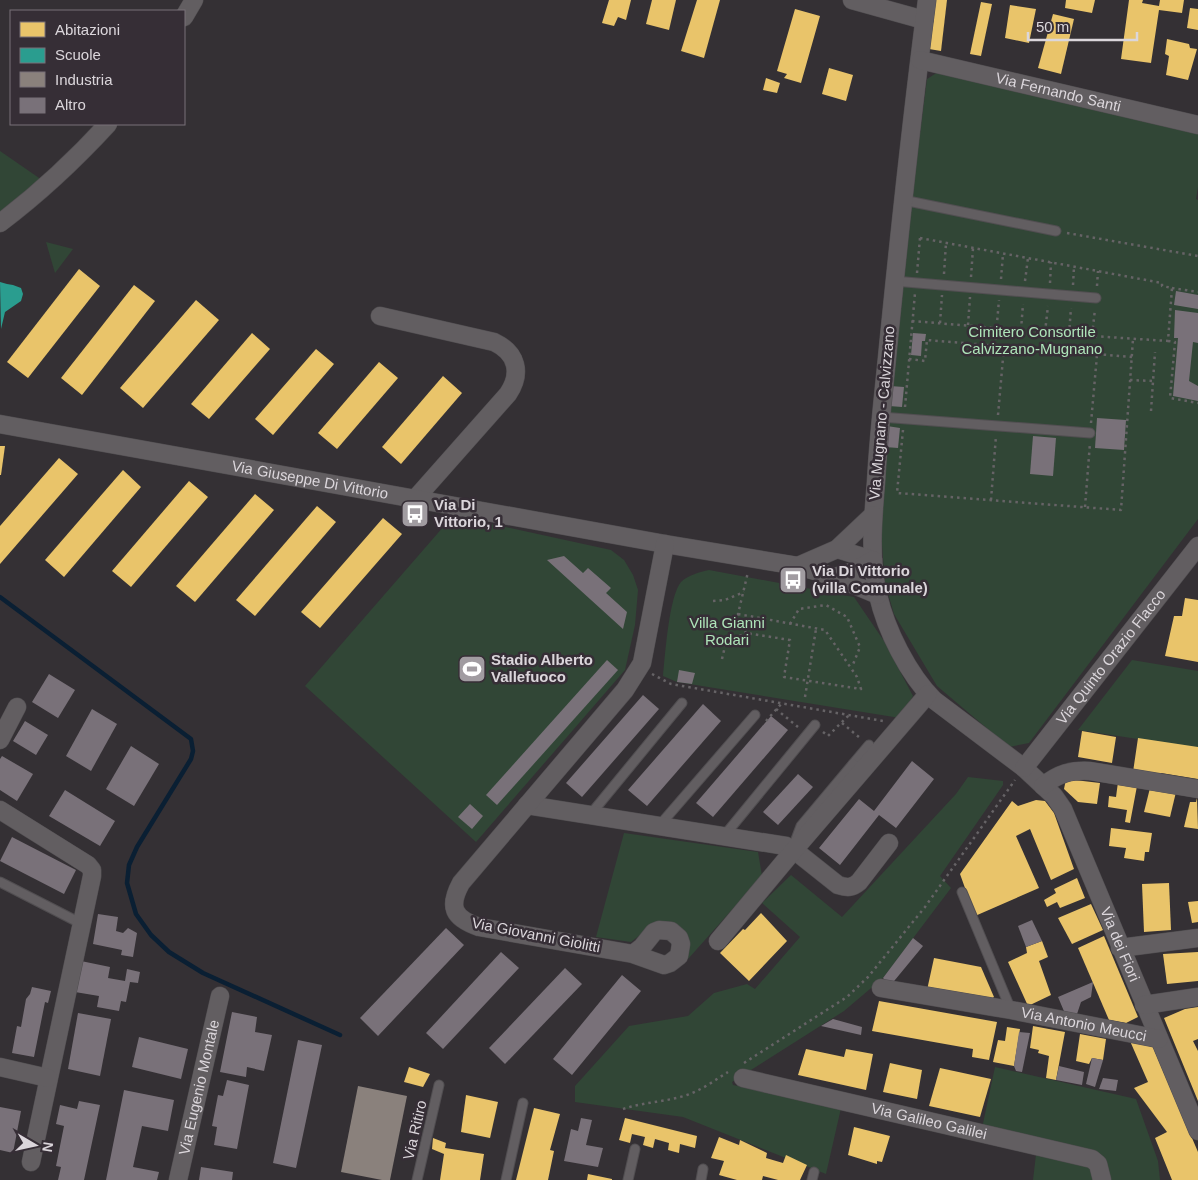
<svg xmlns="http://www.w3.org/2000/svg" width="1198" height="1180" font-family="Arial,sans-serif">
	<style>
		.green { fill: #314636 }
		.homes { fill: #e9c46a }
		.schools { fill: #2a9d8f }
		.industry { fill: #8a817c }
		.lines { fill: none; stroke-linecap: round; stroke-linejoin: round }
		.stream { stroke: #0a1f33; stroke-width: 4.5 }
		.building { fill: #797179 }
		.lane-casing { stroke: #514e51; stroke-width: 11 }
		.street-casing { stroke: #514e51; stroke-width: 19 }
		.path { stroke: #666366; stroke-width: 2.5; stroke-dasharray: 2.5 4; stroke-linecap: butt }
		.lane { stroke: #625e61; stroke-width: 9 }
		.street { stroke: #625e61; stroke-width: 18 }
		.labels { text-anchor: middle; stroke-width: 5; stroke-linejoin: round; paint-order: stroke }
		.street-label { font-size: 15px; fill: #dbd6db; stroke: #362e36 }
		.park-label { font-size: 15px; fill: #aee4b9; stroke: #362e36 }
		.poi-label { font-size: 15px; font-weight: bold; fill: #dbd6db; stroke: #362e36; text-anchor: start }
	</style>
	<rect width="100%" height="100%" fill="#343034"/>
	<g class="green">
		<polygon points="938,72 1198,134 1198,187 1196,199 1198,200 1198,519 1029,743 1009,747 937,686 894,614 885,583 882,545 880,501 895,329 899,329 914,180 927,79"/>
		<polygon points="0,151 42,180 0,213"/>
		<polygon points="46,242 73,249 55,273"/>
		<polygon points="451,518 496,525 611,550 624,560 633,575 638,590 635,625 625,670 476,842 305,686"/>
		<path d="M709,570L854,597L884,641L913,696L900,718L677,682L663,676C665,656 669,596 681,582C688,575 700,572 709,570Z"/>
		<polygon points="1132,660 1198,671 1198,748 1078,730"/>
		<polygon points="968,777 1003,781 1003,785 940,876 951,888 883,978 844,1011 732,1082 733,1085 841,1108 826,1174 683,1117 575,1102 575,1086 629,1026 688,1016 714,993 747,984 755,989 800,937 762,903 791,875 842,917 956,794"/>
		<polygon points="624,833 758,852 762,876 688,959 687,945 654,924 631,942 596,937"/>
		<polygon points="995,1067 1136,1099 1158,1161 1160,1180 1033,1180 1037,1146 981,1133"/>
	</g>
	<g class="homes">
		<polygon points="609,0 631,0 626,20 618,17 614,26 602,23"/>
		<polygon points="652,0 676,0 669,30 646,24"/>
		<polygon points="697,0 720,0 704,58 681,51"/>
		<polygon points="935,0 947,0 941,51 929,49"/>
		<polygon points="1066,0 1095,0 1092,13 1065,8"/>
		<polygon points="1129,0 1143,0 1142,3 1159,6 1160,0 1184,0 1182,13 1159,10 1151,63 1121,59"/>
		<polygon points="981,2 992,4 981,56 970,54"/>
		<polygon points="1010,5 1036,9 1029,43 1005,38"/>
		<polygon points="1190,8 1198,9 1198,30 1187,28"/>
		<polygon points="795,9 820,16 801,83 784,78 787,74 777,71"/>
		<polygon points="1053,14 1074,19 1061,74 1038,68"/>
		<polygon points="1167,39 1189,44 1190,48 1197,49 1188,80 1166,75 1169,56 1165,54"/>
		<polygon points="829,68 853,75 846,101 822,94"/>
		<polygon points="766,78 780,83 777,93 763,90"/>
		<polygon points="79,269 100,286 28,378 7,362"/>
		<polygon points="134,285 155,301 82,395 61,378"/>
		<polygon points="196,300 219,320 143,408 120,388"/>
		<polygon points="252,333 270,349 209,419 191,404"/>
		<polygon points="316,349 334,364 273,435 255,419"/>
		<polygon points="379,362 398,378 337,449 318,433"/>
		<polygon points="443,376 462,393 401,464 382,447"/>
		<polygon points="0,446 5,446 1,475 0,475"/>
		<polygon points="59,458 78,474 0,564 0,526"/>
		<polygon points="123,470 141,487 64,577 45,560"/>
		<polygon points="189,481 208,497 131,587 112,571"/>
		<polygon points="255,494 274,510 195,602 176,586"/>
		<polygon points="317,506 336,522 255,616 236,600"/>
		<polygon points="383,518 402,534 320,628 301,612"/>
		<polygon points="1185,598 1198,600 1198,662 1165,656 1174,616 1182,616"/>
		<polygon points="1082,731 1116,737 1112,763 1078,757"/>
		<polygon points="1138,738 1198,747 1198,779 1161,773 1161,777 1133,772"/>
		<polygon points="1066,779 1100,783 1097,804 1078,802 1064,789"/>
		<polygon points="1118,782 1137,786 1130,823 1125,822 1127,810 1108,807 1109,796 1116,797"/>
		<polygon points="1150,788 1176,792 1170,817 1144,812"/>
		<polygon points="1197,798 1198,829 1184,827 1190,802 1196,802"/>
		<polygon points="1036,800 1045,801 1054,813 1074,869 1051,880 1030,829 1016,836 1039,888 975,916 960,874 1012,801 1018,806"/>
		<polygon points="1111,828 1152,833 1149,852 1145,852 1144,861 1124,858 1126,848 1109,846"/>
		<polygon points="1077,878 1085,898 1060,908 1057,902 1047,907 1044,900 1056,893 1054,889"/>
		<polygon points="1169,883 1171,930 1144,932 1142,884"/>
		<polygon points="1198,901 1198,922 1192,923 1188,902"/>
		<polygon points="1091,904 1103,930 1072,944 1058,918"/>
		<polygon points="761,913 787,941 749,981 720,953 743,929 745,930"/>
		<polygon points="1104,936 1138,1017 1126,1023 1109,1020 1078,948"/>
		<polygon points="1042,941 1048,957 1039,961 1051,995 1028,1006 1008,962 1027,953 1026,947"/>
		<polygon points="1198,952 1198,981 1167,984 1163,954"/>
		<polygon points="934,958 981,967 994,997 989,1001 927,990"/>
		<polygon points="879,1001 997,1022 989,1060 972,1057 973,1049 872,1031"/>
		<polygon points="1198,1007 1198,1039 1193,1041 1198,1051 1198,1101 1164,1018 1185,1009"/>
		<polygon points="1033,1026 1065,1032 1056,1080 1046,1078 1049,1056 1038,1053 1039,1050 1030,1048"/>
		<polygon points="1007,1027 1020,1029 1014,1066 993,1062 998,1040 1005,1041"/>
		<polygon points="1080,1034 1106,1039 1103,1060 1092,1058 1089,1064 1076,1061"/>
		<polygon points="1130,1041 1153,1047 1198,1152 1198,1180 1172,1180 1155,1138 1167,1132 1134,1088 1148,1082"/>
		<polygon points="806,1049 844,1057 846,1049 873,1054 866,1090 798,1075"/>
		<polygon points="890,1063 922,1070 917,1099 883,1092"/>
		<polygon points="409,1067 430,1074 423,1087 404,1082"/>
		<polygon points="940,1068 991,1079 980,1117 929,1106"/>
		<polygon points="466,1095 498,1102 490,1138 461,1132"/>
		<polygon points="534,1108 560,1114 550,1150 554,1151 548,1180 516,1180"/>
		<polygon points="625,1118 697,1136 695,1148 680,1144 679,1153 668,1150 669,1143 655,1139 653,1148 643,1145 645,1137 632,1134 630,1143 619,1140"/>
		<polygon points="854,1127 890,1136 882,1162 877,1161 877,1164 848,1155"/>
		<polygon points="719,1137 739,1145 740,1140 767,1153 766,1158 783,1163 786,1155 807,1165 800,1180 778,1180 763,1176 762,1180 737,1180 719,1175 724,1161 711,1158"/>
		<polygon points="433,1138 446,1143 445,1148 484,1154 480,1180 440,1180 444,1154 432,1149"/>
		<polygon points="588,1174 612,1179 612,1180 587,1180"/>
	</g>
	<polygon class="schools" points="0,282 7,284 13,285 21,288 23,294 21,301 5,312 1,329"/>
	<polygon class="industry" points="358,1086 407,1096 390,1180 382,1180 341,1172"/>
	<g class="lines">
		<polyline class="stream" points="0,597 191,739 193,751 191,759 137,847 129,865 127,883 136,914 151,935 169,952 203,973 340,1035"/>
	</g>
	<g class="building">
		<polygon points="1176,291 1198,295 1198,309 1174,305"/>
		<polygon points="1175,310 1198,313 1198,343 1193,342 1189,381 1198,386 1198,401 1173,396 1178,338 1174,338"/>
		<polygon points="913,333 926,334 925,341 922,341 921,356 911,355"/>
		<polygon points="890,386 904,387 902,407 889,406"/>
		<polygon points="1097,418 1126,420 1124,450 1095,448"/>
		<polygon points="887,426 900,428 898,448 885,447"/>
		<polygon points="1033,436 1056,438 1053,476 1030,474"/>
		<polygon points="564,556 583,573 588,568 611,588 606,593 627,612 623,629 547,560"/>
		<polygon points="607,660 618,670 497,805 486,795"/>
		<polygon points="679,670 695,673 692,684 677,682"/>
		<polygon points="49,674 75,690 58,718 32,702"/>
		<polygon points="643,695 659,709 582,797 566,783"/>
		<polygon points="703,704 721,721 647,806 628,790"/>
		<polygon points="92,709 117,724 91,771 66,756"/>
		<polygon points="771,716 788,730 713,817 696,803"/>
		<polygon points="25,721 48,735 36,755 13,741"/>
		<polygon points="131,746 159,764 134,806 106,789"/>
		<polygon points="2,756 33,774 17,801 0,790 0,759"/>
		<polygon points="912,761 934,779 896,828 879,815 840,865 819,848 859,799 874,811"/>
		<polygon points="798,774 813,787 778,825 763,812"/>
		<polygon points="65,790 115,821 100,846 49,816"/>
		<polygon points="470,804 483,816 472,829 458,817"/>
		<polygon points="12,837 76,870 64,894 0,861"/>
		<polygon points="98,914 118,917 116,931 123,933 128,928 137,933 133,957 121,955 122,950 93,944"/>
		<polygon points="1032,920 1042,941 1026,947 1018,926"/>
		<polygon points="446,928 464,945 378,1036 360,1018"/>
		<polygon points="913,938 923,946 890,986 883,978"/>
		<polygon points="501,952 519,968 443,1049 426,1033"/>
		<polygon points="81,961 110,967 108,978 125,981 127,969 140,972 138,983 130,982 126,1002 121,1001 119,1011 97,1007 99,996 75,992"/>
		<polygon points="565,968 582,984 505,1064 489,1048"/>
		<polygon points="622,975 641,991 572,1075 553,1059"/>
		<polygon points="1093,982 1091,997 1081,1002 1076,1017 1066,1016 1058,997"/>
		<polygon points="32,987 51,991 48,1003 45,1002 34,1057 12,1053 17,1026 21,1027 26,999 30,994"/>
		<polygon points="232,1012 257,1017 255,1032 272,1035 264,1071 247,1067 246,1077 220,1072"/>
		<polygon points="78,1013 111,1019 100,1076 68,1069"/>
		<polygon points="833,1019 862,1027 861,1035 821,1026"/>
		<polygon points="1019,1032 1030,1033 1022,1072 1016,1071 1014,1066"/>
		<polygon points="139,1037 188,1049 181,1079 132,1067"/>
		<polygon points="298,1040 322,1045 296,1168 273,1163"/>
		<polygon points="1092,1058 1103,1060 1095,1087 1086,1084"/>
		<polygon points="1059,1066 1084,1072 1082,1085 1056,1080"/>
		<polygon points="1103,1078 1118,1080 1116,1091 1099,1089"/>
		<polygon points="227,1080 249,1085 237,1149 214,1145 217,1127 212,1126 218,1095 223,1096"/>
		<polygon points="124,1090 174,1100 168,1131 142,1126 133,1167 159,1172 157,1180 106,1180"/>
		<polygon points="79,1101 100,1105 84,1180 58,1180 61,1167 56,1166 64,1126 56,1124 60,1105 77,1109"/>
		<polygon points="0,1107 21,1111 13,1153 0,1150"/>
		<polygon points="581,1118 592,1120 586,1145 603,1148 598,1167 564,1161 571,1129 578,1131"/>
		<polygon points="201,1167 233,1172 232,1180 199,1180"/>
	</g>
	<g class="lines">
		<defs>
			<g id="lane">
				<polyline points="903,200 1056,231"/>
				<polyline points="894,281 1096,298"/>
				<polyline points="881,417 1090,433"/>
				<polyline points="853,764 869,745"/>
				<polyline points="590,815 682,703"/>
				<polyline points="659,826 755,715"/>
				<polyline points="724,836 815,725"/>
				<polyline points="795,842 801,826 853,764 862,770"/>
				<polyline points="0,882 82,924"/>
				<polyline points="962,892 1011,1010"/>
				<polyline points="417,1180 439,1085"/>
				<polyline points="506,1180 523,1103"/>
				<polyline points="628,1180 635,1149"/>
				<polyline points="701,1180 703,1169"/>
				<polyline points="812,1180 814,1172"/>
			</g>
			<g id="street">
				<polyline points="852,0 924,20"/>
				<path id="s1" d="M927,0C911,122 898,246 886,368C882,406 878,444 876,482C873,519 869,557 878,595C886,630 908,674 934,700L1024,768L1054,796L1063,809L1198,1131"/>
				<polyline points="184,17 194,0"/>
				<path id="s2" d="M920,60L1198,125"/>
				<path d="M0,223C41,192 73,162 108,124"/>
				<path d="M380,316L494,342C517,353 522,373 508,394L415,499"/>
				<path id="s3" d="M0,424L665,544L798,566L835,577L878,595"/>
				<polyline points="837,549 873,560"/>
				<polyline points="798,566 837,549 873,515"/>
				<polyline points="835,577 854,571 873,560"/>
				<polyline points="0,740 17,707"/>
				<path id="s4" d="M1024,768L1198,546"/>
				<path d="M1043,786C1059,773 1071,770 1090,771L1198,789"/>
				<path d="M527,805L786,846L794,850L838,885C847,888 852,888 859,882L889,843"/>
				<polyline points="0,810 88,865 92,870 92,876 31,1162"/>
				<polyline points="718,941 794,850 928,694"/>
				<polyline points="1120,948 1198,938"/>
				<path d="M633,954L642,947L654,932L659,930L671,931L679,938L681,944L679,956L670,963L664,965L633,954L479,927C453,918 448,907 461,883L625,690L642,663L665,544"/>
				<path id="s5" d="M881,988L1011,1010L1159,1039"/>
				<polyline points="1144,1005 1198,997"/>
				<polyline points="0,1067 48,1078"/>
				<path id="s6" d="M743,1078L1092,1159L1098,1164L1102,1180"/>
				<path id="s7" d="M178,1180L220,996"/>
			</g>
		</defs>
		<use href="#lane" class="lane-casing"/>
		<use href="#street" class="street-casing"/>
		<g class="path">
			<polyline points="1067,233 1198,256"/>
			<polyline points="920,238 1162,283 1162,286 1172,288 1168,341 1092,336 1095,309"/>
			<polyline points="917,273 920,238"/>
			<polyline points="944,274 946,243"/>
			<polyline points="971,277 973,248"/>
			<polyline points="1001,279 1003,254"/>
			<polyline points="1025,281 1028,258"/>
			<polyline points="1050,283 1051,262"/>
			<polyline points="1073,285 1074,267"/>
			<polyline points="1097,286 1098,271"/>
			<polyline points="1172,288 1198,292"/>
			<polyline points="912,321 1092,336"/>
			<polyline points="940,323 942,295"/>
			<polyline points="968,325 970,297"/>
			<polyline points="1021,330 1023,304"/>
			<polyline points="1045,332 1048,306"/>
			<polyline points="1069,334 1071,308"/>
			<polyline points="1168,341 1175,342 1170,398 1198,403"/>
			<polyline points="995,346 999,300"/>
			<polyline points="909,359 925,361 927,340 1132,357"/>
			<polyline points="1130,380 1153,381"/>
			<polyline points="905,407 915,293"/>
			<polyline points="1151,411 1155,352"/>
			<polyline points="998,415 1004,347"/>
			<polyline points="1091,423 1097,355"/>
			<polyline points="903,430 897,493 1121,510 1133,339"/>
			<polyline points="991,500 996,436"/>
			<polyline points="1085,507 1090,443"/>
			<polyline points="713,601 725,600 744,592"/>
			<polyline points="738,614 825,630 857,677 861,689 784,677 790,640 746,633"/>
			<polyline points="790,624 799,609 826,605 847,617 860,647 852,667"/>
			<polyline points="722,659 726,642 746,633 738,614 748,572"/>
			<polyline points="652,674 671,684 883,721"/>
			<polyline points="805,697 816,629"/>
			<polyline points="776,709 798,727"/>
			<polyline points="766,721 782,703"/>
			<polyline points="842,723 860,738"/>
			<polyline points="823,732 828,736 849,715"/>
			<polyline points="744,1063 847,997 868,977 925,907 1015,780"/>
			<path d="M623,1109C644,1102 666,1102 687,1095C702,1090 715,1080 728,1072"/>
		</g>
		<use href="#lane" class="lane"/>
		<use href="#street" class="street"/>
	</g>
	<defs>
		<symbol id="bus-square" viewBox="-11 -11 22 22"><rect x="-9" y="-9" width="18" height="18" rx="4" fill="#a19ca1" stroke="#362e36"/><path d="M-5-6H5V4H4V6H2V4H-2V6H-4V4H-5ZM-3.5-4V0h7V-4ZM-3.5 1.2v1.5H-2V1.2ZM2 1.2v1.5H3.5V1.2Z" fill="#fff"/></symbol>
		<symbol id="stadium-square" viewBox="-11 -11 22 22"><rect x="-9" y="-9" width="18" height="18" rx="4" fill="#a19ca1" stroke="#362e36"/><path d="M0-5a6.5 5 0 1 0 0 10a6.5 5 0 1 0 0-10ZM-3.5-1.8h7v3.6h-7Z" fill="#fff"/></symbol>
	</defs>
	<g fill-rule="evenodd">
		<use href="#bus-square" x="399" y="498" width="32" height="32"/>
		<use href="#bus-square" x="777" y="564" width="32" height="32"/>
		<use href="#stadium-square" x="456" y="653" width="32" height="32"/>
	</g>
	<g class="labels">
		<g class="street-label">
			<text dy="5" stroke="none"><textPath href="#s2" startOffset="142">Via Fernando Santi</textPath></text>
			<text transform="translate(882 413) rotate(-85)" y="5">Via Mugnano - Calvizzano</text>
			<text dy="5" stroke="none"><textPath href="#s3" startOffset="315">Via Giuseppe Di Vittorio</textPath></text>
			<text dy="5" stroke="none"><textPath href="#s4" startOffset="141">Via Quinto Orazio Flacco</textPath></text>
			<text transform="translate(536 935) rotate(11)" y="5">Via Giovanni Giolitti</text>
			<text dy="5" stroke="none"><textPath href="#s1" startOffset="1035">Via dei Fiori</textPath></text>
			<text dy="5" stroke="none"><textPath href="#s5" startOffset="206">Via Antonio Meucci</textPath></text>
			<text dy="5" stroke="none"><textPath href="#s7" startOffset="95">Via Eugenio Montale</textPath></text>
			<text dy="5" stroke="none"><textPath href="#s6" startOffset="191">Via Galileo Galilei</textPath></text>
			<text transform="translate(415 1130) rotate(-77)" y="5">Via Ritiro</text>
		</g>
		<g class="park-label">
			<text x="1032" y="337">Cimitero Consortile<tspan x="1032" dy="17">Calvizzano-Mugnano</tspan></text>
			<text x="727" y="628">Villa Gianni<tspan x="727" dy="17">Rodari</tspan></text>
		</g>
		<g class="poi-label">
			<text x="434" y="510">Via Di<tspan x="434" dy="17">Vittorio, 1</tspan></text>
			<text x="812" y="576">Via Di Vittorio<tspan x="812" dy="17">(villa Comunale)</tspan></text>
			<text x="491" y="665">Stadio Alberto<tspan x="491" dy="17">Vallefuoco</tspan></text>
		</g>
	</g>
	<rect x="10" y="10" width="175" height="115" fill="#362e36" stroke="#787178"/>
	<rect x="20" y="22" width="25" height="15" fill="#e9c46a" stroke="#787178"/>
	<text x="55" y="35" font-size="15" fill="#dbd6db">Abitazioni</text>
	<rect x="20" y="48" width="25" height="15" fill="#2a9d8f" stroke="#787178"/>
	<text x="55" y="60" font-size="15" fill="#dbd6db">Scuole</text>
	<rect x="20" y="72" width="25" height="15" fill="#8a817c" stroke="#787178"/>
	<text x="55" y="85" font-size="15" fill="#dbd6db">Industria</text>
	<rect x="20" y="98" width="25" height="15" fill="#797179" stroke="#787178"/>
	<text x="55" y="110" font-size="15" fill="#dbd6db">Altro</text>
	<g transform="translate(35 1145) rotate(99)" stroke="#362e36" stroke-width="4" paint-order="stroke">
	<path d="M0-4L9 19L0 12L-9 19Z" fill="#dbd6db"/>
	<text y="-8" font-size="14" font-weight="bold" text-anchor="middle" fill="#dbd6db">N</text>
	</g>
	<path d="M1028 32v8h109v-8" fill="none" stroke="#dbd6db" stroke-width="2.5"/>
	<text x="1036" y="32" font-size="15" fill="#dbd6db" stroke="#362e36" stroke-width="4" paint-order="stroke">50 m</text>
</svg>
